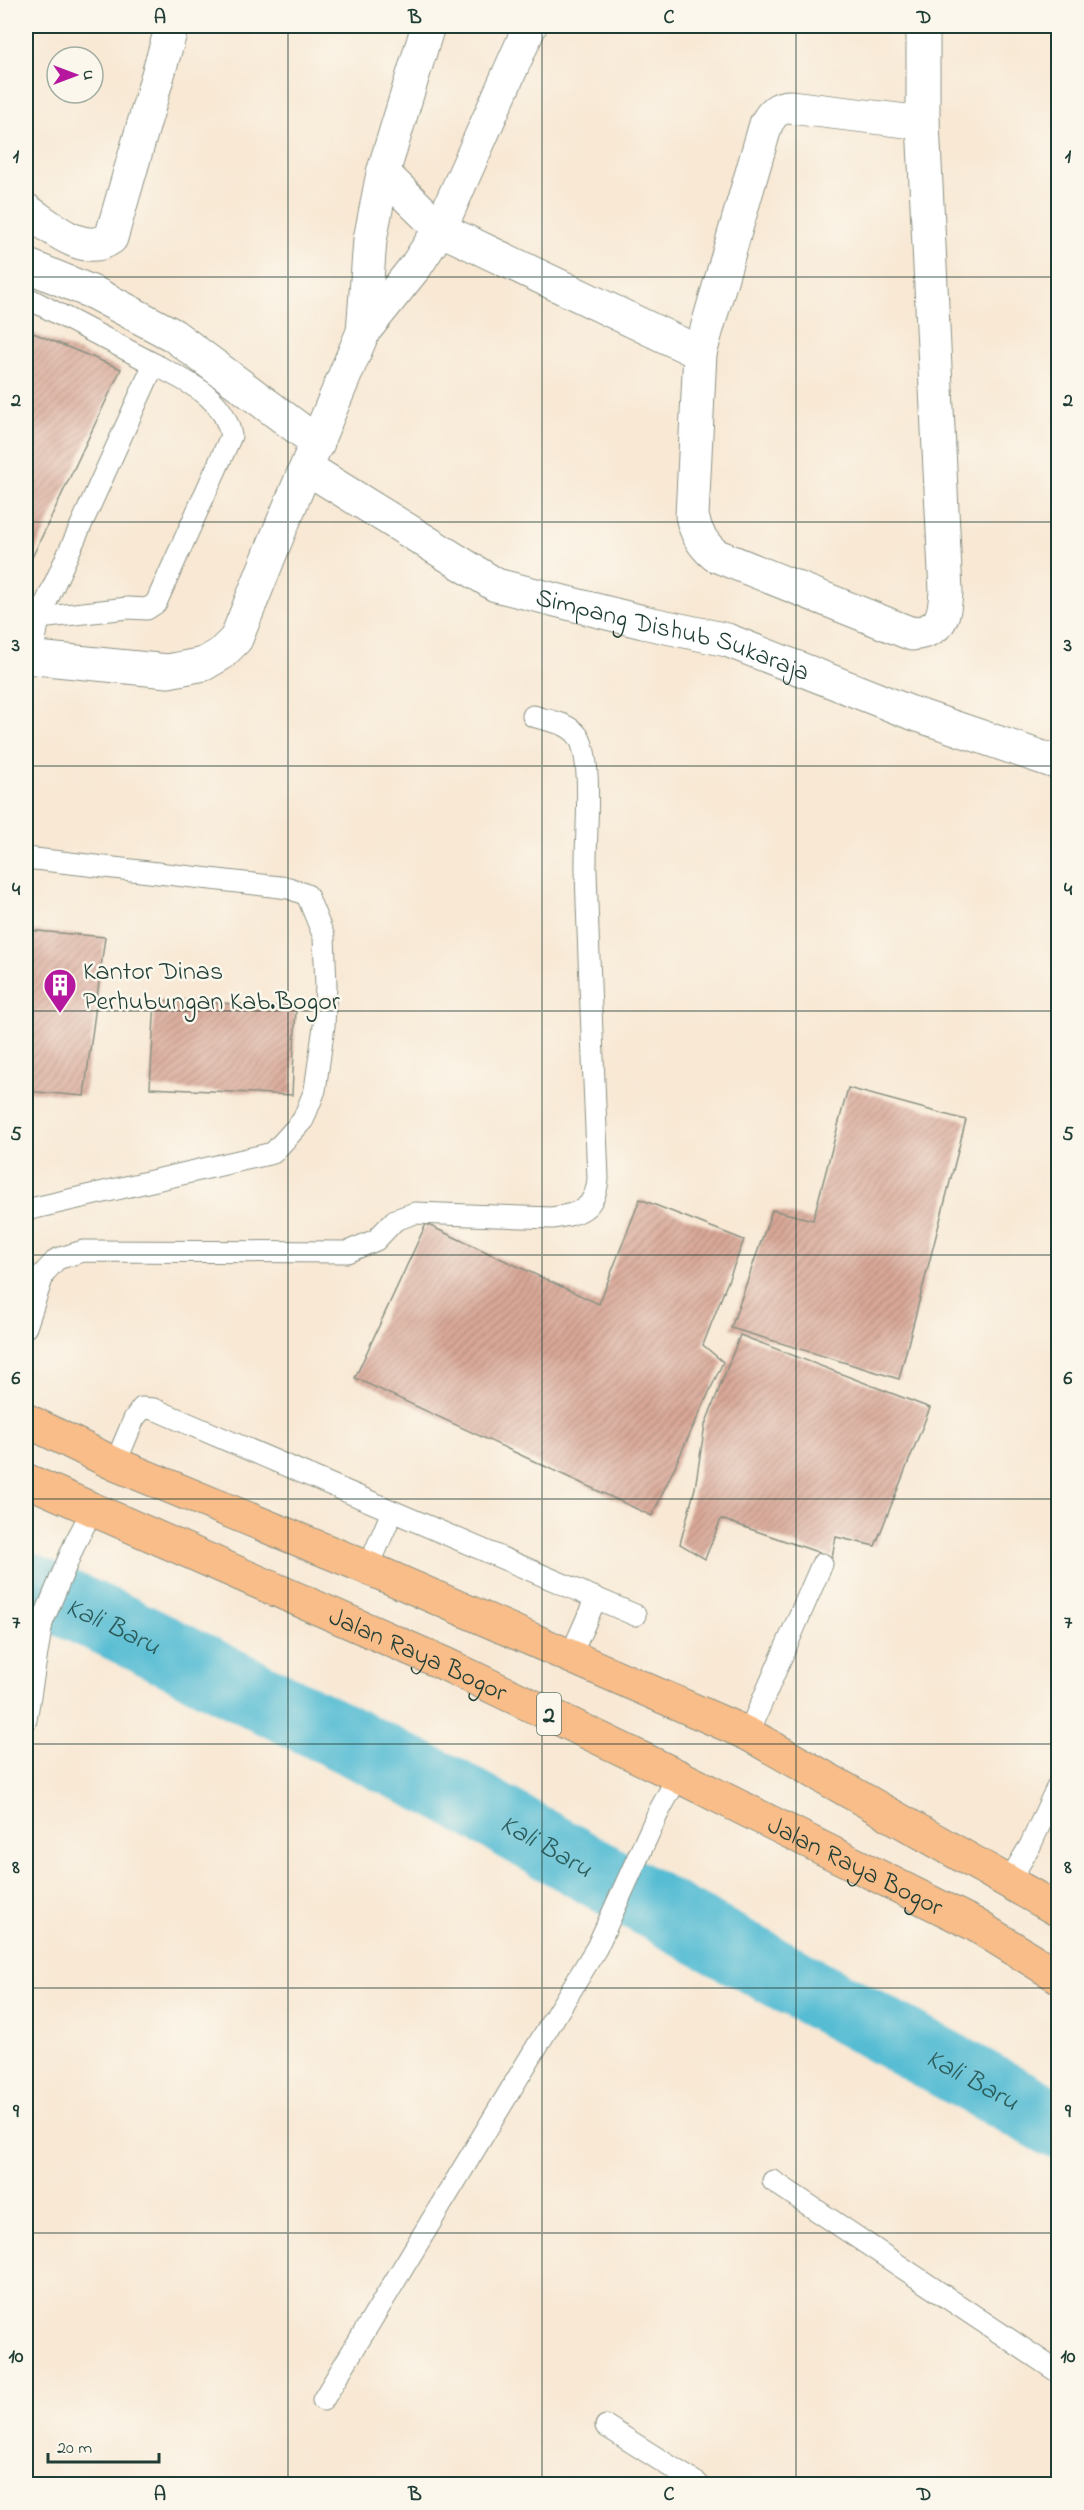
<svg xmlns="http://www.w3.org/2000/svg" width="1084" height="2510" font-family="'Indie Flower',sans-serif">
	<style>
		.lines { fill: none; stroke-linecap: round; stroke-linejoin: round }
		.river { stroke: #55bcd3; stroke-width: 68 }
		.building { fill: url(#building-hatch) }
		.service-casing { stroke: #8c9284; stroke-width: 23 }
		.minor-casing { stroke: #8c9284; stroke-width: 35 }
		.trunk-casing { stroke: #8c9284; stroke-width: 35 }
		.service { stroke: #fff; stroke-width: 21 }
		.minor { stroke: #fff; stroke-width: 33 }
		.trunk { stroke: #f8bd89; stroke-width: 33 }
		.grid { fill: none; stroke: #1f3d34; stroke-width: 1.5; stroke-opacity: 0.55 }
		.labels { text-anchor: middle; stroke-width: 5; stroke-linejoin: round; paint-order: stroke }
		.shield { fill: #fbf7ec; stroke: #61756b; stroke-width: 1.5 }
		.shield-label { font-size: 24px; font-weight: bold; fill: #1f3d34 }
		.street-label { font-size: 26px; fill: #1f3d34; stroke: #fbf7ec }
		.poi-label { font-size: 26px; fill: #1f3d34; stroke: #fbf7ec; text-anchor: start }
		.water-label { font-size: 27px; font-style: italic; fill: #2c5d5c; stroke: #fbf7ec }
		.neatline { fill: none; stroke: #1f3d34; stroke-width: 2 }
		.grid-label { font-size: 20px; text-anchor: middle; font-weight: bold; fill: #1f3d34 }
	</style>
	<defs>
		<pattern id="building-hatch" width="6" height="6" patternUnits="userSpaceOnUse" patternTransform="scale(1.5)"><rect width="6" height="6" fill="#d9a797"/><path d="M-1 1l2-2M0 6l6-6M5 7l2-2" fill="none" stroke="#af897c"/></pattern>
	</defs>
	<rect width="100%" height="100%" fill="#fbf7ec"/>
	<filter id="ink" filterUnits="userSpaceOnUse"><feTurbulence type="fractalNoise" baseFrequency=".0167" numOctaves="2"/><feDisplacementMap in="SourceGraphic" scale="12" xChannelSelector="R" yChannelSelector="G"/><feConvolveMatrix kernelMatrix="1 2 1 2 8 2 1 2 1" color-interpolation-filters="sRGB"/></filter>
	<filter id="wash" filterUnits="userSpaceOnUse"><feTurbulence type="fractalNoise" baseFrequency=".008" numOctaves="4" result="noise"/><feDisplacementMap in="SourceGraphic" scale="24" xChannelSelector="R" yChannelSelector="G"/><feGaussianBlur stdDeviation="1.35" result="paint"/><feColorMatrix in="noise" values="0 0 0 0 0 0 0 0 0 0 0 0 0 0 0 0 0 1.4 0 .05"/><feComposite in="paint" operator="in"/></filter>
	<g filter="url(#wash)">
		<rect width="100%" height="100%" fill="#f8e8d4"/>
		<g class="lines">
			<path class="river" id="s1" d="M26,1586L114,1625L445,1788L679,1920L1058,2125"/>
		</g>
		<g id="blocks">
			<g class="building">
				<polygon points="26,330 121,369 28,566 26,565"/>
				<polygon points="26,930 105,937 84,1096 26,1091"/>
				<polygon points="155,1000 296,1007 292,1095 150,1088"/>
				<polygon points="848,1088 966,1120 899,1379 731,1328 772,1210 813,1220"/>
				<polygon points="640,1199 744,1240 703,1345 723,1362 652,1516 355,1378 426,1224 599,1304"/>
				<polygon points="740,1335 930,1408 875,1546 836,1537 832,1557 721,1519 705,1559 680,1544 695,1488 705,1425"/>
			</g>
		</g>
	</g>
	<g filter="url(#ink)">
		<use href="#blocks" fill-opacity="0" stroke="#8c9284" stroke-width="1.5"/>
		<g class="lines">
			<defs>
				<g id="service">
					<polyline points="26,297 154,364 39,618 32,656"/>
					<path d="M29,614L39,618L128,608L147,609L156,603L231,436C224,395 186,382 154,364"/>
					<polyline points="26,858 289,888 307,895 324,937 326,985 324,1026 315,1090 303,1120 273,1153 26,1210"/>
					<path d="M26,1327L44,1273L57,1259L83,1251L347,1252L376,1240L395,1220L415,1213L552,1218C579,1214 595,1210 598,1179C594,1076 589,973 586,870C585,839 594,759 578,736C568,722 548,721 533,716"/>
					<polyline points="115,1464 134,1419 142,1408 154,1409 635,1615"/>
					<polyline points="368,1568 392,1512"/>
					<polyline points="570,1657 596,1598"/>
					<polyline points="26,1720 42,1623 76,1541 93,1509"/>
					<polyline points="748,1734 822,1564"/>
					<polyline points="1009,1881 1030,1846 1058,1785"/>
					<polyline points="773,2181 1058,2372"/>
					<polyline points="323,2400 597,1947 658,1813 678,1776"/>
					<polyline points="606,2426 698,2484"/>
				</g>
				<g id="minor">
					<path d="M383,173L440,229L700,353L692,516C696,533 702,544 715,555L912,634C941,630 944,619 946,592L923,123V26"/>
					<path d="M26,210C49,225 83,258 111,238L172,26"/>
					<polyline points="26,265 94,293 173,335 318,443"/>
					<polyline points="363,332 370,240 383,173 428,26"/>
					<path d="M700,353L766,124C772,113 778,107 790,107L923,123"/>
					<path id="s2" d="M307,468L496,585L643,622L727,640L909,712L1058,763"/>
					<polyline points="26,657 168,671 204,664 221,654 236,639 279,532 363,332 416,266 440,229 530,26"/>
				</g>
				<g id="trunk">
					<polyline points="26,1420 115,1464 368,1568 748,1734 1058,1910"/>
					<path id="s3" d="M26,1480L445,1664L678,1776L974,1924L1058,1976"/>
				</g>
			</defs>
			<use href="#service" class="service-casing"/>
			<use href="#minor" class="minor-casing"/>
			<use href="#trunk" class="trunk-casing"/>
			<use href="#service" class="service"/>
			<use href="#minor" class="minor"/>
			<use href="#trunk" class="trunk"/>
		</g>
	</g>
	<path class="grid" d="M288,26V2484M542,26V2484M796,26V2484M26,277H1058M26,522H1058M26,766H1058M26,1011H1058M26,1255H1058M26,1499H1058M26,1744H1058M26,1988H1058M26,2233H1058"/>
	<defs>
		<symbol id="building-pin" viewBox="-11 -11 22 30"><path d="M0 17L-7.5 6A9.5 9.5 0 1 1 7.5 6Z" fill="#b5179e" stroke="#fbf7ec"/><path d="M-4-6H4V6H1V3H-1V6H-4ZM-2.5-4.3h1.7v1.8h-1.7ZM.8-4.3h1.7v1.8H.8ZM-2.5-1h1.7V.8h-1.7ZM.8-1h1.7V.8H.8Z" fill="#fff"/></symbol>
	</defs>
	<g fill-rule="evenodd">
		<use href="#building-pin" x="41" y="966" width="38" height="52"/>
	</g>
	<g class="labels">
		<rect class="shield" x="537" y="1693" width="24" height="42" rx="4.5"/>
		<g class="shield-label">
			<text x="549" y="1722">2</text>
		</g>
		<g class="street-label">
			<text dy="9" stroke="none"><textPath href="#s2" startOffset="406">Simpang Dishub Sukaraja</textPath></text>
			<text dy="9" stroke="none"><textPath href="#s3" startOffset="429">Jalan Raya Bogor</textPath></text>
			<text dy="9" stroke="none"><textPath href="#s3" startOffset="915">Jalan Raya Bogor</textPath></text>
		</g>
		<g class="poi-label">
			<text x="83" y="979">Kantor Dinas<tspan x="83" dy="30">Perhubungan Kab.Bogor</tspan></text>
		</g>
		<g class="water-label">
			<text dy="9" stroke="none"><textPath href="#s1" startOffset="96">Kali Baru</textPath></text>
			<text dy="9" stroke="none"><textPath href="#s1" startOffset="582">Kali Baru</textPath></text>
			<text dy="9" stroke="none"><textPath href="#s1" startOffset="1068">Kali Baru</textPath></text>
		</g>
	</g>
	<rect width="1084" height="2510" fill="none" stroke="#fbf7ec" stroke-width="66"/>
	<g transform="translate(75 75) rotate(90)"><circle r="28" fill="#fbf7ec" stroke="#a3ada2" stroke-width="1.5"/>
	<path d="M0-4.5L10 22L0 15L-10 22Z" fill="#b5179e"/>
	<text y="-9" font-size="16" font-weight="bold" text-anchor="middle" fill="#1f3d34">U</text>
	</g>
	<path d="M48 2453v9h111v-9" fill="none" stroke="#1f3d34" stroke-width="3"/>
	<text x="57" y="2453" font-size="18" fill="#1f3d34" stroke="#fbf7ec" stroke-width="4.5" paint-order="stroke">20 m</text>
	<rect x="33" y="33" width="1018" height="2444" class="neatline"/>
	<g class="grid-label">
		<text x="160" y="23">A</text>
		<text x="415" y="23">B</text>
		<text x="669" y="23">C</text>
		<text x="924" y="23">D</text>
		<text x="16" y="162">1</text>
		<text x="1068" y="162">1</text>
		<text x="16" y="406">2</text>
		<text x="1068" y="406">2</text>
		<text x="16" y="651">3</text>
		<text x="1068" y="651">3</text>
		<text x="16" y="895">4</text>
		<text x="1068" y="895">4</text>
		<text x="16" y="1140">5</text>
		<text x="1068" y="1140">5</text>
		<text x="16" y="1384">6</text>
		<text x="1068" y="1384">6</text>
		<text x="16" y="1628">7</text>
		<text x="1068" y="1628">7</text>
		<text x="16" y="1873">8</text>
		<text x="1068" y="1873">8</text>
		<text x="16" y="2117">9</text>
		<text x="1068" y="2117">9</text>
		<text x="16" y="2362">10</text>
		<text x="1068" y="2362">10</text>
		<text x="160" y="2500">A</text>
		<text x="415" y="2500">B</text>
		<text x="669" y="2500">C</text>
		<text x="924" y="2500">D</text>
	</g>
</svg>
